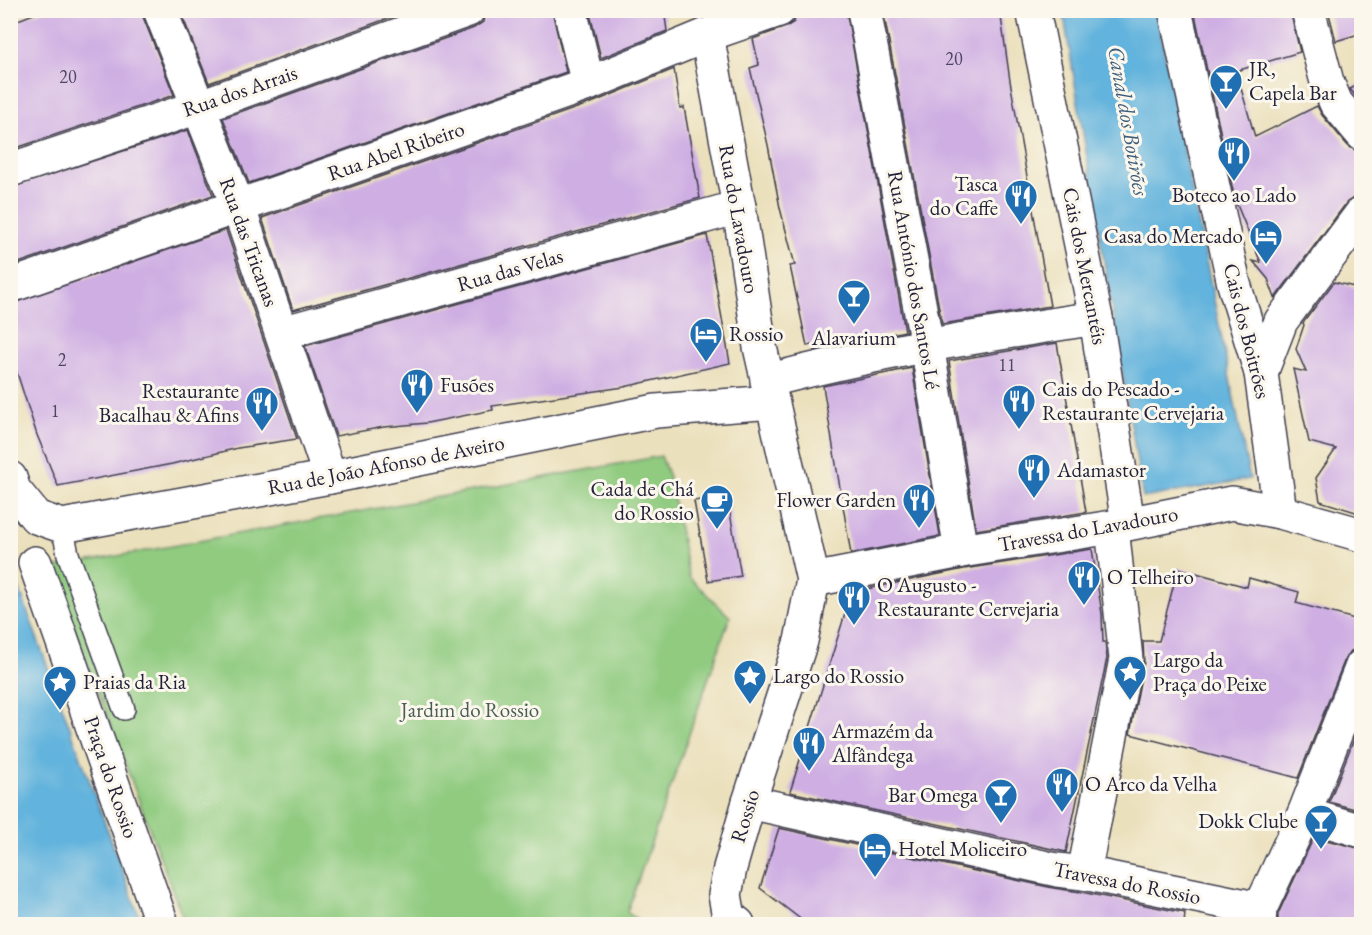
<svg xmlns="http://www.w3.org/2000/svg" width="1372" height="935" font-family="'EB Garamond',serif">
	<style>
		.green { fill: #90cb80; stroke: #59765e; stroke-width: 1.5 }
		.water { fill: #62b3dd; stroke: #426a8c; stroke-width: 1.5 }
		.building { fill: #cfafe3 }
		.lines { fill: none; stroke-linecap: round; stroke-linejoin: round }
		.lane-casing { stroke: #403e4e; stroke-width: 24 }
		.street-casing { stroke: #403e4e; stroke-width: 36 }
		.lane { stroke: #fff; stroke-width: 21 }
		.street { stroke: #fff; stroke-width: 33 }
		.labels { text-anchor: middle; stroke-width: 6; stroke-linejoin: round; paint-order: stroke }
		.number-label { font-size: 18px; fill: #4d4565 }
		.poi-label { font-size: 21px; fill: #22223b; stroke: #fbf7ec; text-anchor: start }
		.street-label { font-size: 21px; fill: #22223b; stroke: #fbf7ec }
		.park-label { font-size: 21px; fill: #485d53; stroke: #fbf7ec }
		.water-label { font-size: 22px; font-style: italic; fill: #3c5c7c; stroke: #fbf7ec }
	</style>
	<rect width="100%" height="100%" fill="#fbf7ec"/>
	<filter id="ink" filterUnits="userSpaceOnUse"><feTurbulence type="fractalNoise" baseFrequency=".0167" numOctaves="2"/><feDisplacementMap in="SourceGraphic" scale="12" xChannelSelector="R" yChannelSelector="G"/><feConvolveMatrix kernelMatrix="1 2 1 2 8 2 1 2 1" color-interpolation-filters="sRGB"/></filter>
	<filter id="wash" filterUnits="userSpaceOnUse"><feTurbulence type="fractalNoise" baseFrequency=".008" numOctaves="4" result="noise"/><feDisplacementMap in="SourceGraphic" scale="24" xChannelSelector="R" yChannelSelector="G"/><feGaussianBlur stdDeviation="1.35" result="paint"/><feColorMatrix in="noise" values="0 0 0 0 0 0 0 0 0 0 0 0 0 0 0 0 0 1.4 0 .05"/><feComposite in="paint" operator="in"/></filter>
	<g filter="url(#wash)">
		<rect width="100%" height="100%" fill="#ebe0bc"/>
		<polygon class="green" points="661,456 669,477 689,577 730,617 627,912 643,924 185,924 52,568"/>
		<g class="water">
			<polygon points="1063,11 1156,11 1250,479 1143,498"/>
			<polygon points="10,564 142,924 11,924"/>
		</g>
		<g id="blocks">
			<g class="building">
				<polygon points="44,10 142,10 143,17 174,95 10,150 10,23"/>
				<polygon points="180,10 411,10 209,83"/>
				<polygon points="486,10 552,10 566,72 249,183 223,118 474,28 483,22"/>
				<polygon points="589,10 664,10 667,31 601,58"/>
				<polygon points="797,10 846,10 905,331 815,350 814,344 807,346 790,266 795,265 780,208 768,145 750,68 759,65 753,39 786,27 794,22"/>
				<polygon points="883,10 1000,10 1010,81 1050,306 942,324"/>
				<polygon points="1194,10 1290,10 1300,52 1236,71 1255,137 1317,106 1322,115 1348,146 1362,154 1362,193 1347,202 1275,298 1268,279 1253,261 1261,263 1235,200"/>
				<polygon points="1328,10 1362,10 1362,33 1336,41"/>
				<polygon points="674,69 680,108 684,107 700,198 293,310 262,218 594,102"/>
				<polygon points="1362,83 1362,104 1350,89"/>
				<polygon points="188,130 213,195 10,266 10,188"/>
				<polygon points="226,230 297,439 238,448 172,464 58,486 37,435 10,351 10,304"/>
				<polygon points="707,235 730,363 624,387 492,406 493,410 427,423 384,427 336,436 305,346"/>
				<polygon points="1334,282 1362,289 1362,514 1320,501 1316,478 1336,449 1309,442 1293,369 1306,372 1296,349 1304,325 1303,323"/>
				<polygon points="1057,343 1086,512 976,530 949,361"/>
				<polygon points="912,368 940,536 851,554 823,386"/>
				<polygon points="727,495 741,576 708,581 694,501"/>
				<polygon points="1092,549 1102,614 1103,642 1105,642 1107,658 1066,852 790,792 848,604 857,593 857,591 964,569"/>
				<polygon points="1178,568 1247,587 1249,578 1299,592 1296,603 1362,621 1362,648 1351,651 1345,659 1298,778 1130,734 1144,662 1143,641 1159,641"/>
				<polygon points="1362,719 1362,811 1329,802"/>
				<polygon points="779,828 1053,888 1081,892 1185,913 1184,924 807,924 760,888"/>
				<polygon points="1314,837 1362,849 1362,924 1278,924 1278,914"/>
			</g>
		</g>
	</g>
	<g filter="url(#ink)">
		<use href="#blocks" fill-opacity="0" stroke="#403e4e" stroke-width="1.5"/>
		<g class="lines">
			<defs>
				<polyline id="lane" points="62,526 68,554 124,709"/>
				<g id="street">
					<polyline points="160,10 238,206 330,477"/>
					<polyline points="570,10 588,84"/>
					<polyline points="864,10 927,345 961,551"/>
					<polyline points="1033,10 1096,318 1128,523"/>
					<polyline points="1175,10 1234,284 1261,373 1280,512"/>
					<polyline points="1308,10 1327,82 1336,103 1362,134"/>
					<polyline points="707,35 739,207 760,347 813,580 801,641 749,802 730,868 725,895 729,917 738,924"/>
					<polyline points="10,170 198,107 468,10"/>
					<polyline points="10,286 588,84 707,35 779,10"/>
					<polyline points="282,333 739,207"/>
					<polyline points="1261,373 1281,321 1362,213"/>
					<path d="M767,381C875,352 986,335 1096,318"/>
					<polyline points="10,478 14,490 36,517 62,526 330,477 656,411 772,402"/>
					<polyline points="35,563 162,924"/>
					<polyline points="813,580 961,551 1112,527 1232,503 1280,512 1362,535"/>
					<polyline points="749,802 1057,870 1084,873 1260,909"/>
					<polyline points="1304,814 1362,831"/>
					<polyline points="1084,873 1126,659 1112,527"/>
					<polyline points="1259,924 1260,909 1304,814 1362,666"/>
				</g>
			</defs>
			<use href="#lane" class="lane-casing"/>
			<use href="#street" class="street-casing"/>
			<use href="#lane" class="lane"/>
			<use href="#street" class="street"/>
		</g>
	</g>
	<defs>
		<symbol id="bar-pin" viewBox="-11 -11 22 30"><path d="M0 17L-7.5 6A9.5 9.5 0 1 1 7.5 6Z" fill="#1f6fb2" stroke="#fbf7ec"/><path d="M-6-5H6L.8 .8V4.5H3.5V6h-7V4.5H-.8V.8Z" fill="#fff"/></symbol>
		<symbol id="restaurant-pin" viewBox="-11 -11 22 30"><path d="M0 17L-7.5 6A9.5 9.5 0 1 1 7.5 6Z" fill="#1f6fb2" stroke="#fbf7ec"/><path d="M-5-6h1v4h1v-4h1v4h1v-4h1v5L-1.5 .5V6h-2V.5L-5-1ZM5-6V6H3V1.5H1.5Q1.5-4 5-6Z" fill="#fff"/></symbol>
		<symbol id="hotel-pin" viewBox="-11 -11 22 30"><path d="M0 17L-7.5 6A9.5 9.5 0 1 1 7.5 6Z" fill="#1f6fb2" stroke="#fbf7ec"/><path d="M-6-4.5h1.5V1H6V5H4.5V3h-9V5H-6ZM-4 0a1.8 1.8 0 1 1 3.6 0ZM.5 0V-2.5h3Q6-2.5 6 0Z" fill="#fff"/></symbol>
		<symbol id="cafe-pin" viewBox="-11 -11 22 30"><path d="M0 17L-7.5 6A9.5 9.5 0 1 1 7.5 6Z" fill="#1f6fb2" stroke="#fbf7ec"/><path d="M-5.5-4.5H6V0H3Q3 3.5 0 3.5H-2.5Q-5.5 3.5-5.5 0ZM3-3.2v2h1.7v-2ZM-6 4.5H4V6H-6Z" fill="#fff"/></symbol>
		<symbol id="sight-pin" viewBox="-11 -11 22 30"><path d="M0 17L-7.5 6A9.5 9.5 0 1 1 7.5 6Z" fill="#1f6fb2" stroke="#fbf7ec"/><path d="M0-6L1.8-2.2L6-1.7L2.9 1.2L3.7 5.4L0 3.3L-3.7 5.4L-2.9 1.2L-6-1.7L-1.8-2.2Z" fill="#fff"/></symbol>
	</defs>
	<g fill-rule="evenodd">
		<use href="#bar-pin" x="1207" y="62" width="38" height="52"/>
		<use href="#restaurant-pin" x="1215" y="134" width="38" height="52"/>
		<use href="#restaurant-pin" x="1002" y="177" width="38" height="52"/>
		<use href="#hotel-pin" x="1247" y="217" width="38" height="52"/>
		<use href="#bar-pin" x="835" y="277" width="38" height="52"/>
		<use href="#hotel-pin" x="687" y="315" width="38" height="52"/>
		<use href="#restaurant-pin" x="398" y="366" width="38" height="52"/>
		<use href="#restaurant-pin" x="1000" y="382" width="38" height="52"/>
		<use href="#restaurant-pin" x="243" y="384" width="38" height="52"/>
		<use href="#restaurant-pin" x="1015" y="451" width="38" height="52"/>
		<use href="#restaurant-pin" x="900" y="481" width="38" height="52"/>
		<use href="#cafe-pin" x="698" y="482" width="38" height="52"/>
		<use href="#restaurant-pin" x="1065" y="558" width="38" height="52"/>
		<use href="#restaurant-pin" x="835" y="578" width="38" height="52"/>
		<use href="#sight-pin" x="1111" y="653" width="38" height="52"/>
		<use href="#sight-pin" x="731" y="657" width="38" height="52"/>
		<use href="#sight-pin" x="41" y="663" width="38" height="52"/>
		<use href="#restaurant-pin" x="790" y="724" width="38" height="52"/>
		<use href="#restaurant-pin" x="1043" y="765" width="38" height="52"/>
		<use href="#bar-pin" x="982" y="776" width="38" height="52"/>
		<use href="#bar-pin" x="1302" y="802" width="38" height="52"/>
		<use href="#hotel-pin" x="856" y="830" width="38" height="52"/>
	</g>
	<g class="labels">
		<g class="number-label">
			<text x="954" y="65">20</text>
			<text x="68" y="83">20</text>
			<text x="62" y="366">2</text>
			<text x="1007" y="371">11</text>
			<text x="55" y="417">1</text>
		</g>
		<g class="poi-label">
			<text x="1249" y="76">JR,<tspan x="1249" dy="24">Capela Bar</tspan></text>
			<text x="998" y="191" text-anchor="end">Tasca<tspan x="998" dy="24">do Caffe</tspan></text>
			<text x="1234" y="202" text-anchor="middle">Boteco ao Lado</text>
			<text x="1243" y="243" text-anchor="end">Casa do Mercado</text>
			<text x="729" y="341">Rossio</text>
			<text x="854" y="345" text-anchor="middle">Alavarium</text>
			<text x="440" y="392">Fusões</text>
			<text x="1042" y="396">Cais do Pescado -<tspan x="1042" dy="24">Restaurante Cervejaria</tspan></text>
			<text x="239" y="398" text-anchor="end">Restaurante<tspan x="239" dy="24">Bacalhau &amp; Afins</tspan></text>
			<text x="1057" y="477">Adamastor</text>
			<text x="694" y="496" text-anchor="end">Cada de Chá<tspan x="694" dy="24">do Rossio</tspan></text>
			<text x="896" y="507" text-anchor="end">Flower Garden</text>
			<text x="1107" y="584">O Telheiro</text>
			<text x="877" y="592">O Augusto -<tspan x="877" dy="24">Restaurante Cervejaria</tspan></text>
			<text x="1153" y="667">Largo da<tspan x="1153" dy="24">Praça do Peixe</tspan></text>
			<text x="773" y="683">Largo do Rossio</text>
			<text x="83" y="689">Praias da Ria</text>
			<text x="832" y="738">Armazém da<tspan x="832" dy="24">Alfândega</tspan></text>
			<text x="1085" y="791">O Arco da Velha</text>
			<text x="978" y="802" text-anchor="end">Bar Omega</text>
			<text x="1298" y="828" text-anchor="end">Dokk Clube</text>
			<text x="898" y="856">Hotel Moliceiro</text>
		</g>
		<g class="street-label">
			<text transform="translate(240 91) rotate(-19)" y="7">Rua dos Arrais</text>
			<text transform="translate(396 151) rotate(-19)" y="7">Rua Abel Ribeiro</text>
			<text transform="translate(739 219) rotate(80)" y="7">Rua do Lavadouro</text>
			<text transform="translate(249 242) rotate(70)" y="7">Rua das Tricanas</text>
			<text transform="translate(1085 266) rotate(79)" y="7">Cais dos Mercantéis</text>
			<text transform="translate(510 270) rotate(-16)" y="7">Rua das Velas</text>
			<text transform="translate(914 280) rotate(80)" y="7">Rua António dos Santos Lé</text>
			<text transform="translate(1247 331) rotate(76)" y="7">Cais dos Boitrões</text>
			<text transform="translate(386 465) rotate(-11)" y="7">Rua de João Afonso de Aveiro</text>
			<text transform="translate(1088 529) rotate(-10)" y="7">Travessa do Lavadouro</text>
			<text transform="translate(111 777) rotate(71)" y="7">Praça do Rossio</text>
			<text transform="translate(745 816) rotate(-73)" y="7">Rossio</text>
			<text transform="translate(1127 883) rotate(11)" y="7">Travessa do Rossio</text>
		</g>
		<g class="park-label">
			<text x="470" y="717">Jardim do Rossio</text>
		</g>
		<g class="water-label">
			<text transform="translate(1129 121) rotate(80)" y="8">Canal dos Botirões</text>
		</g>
	</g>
	<rect width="1372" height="935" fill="none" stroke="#fbf7ec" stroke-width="36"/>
</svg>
